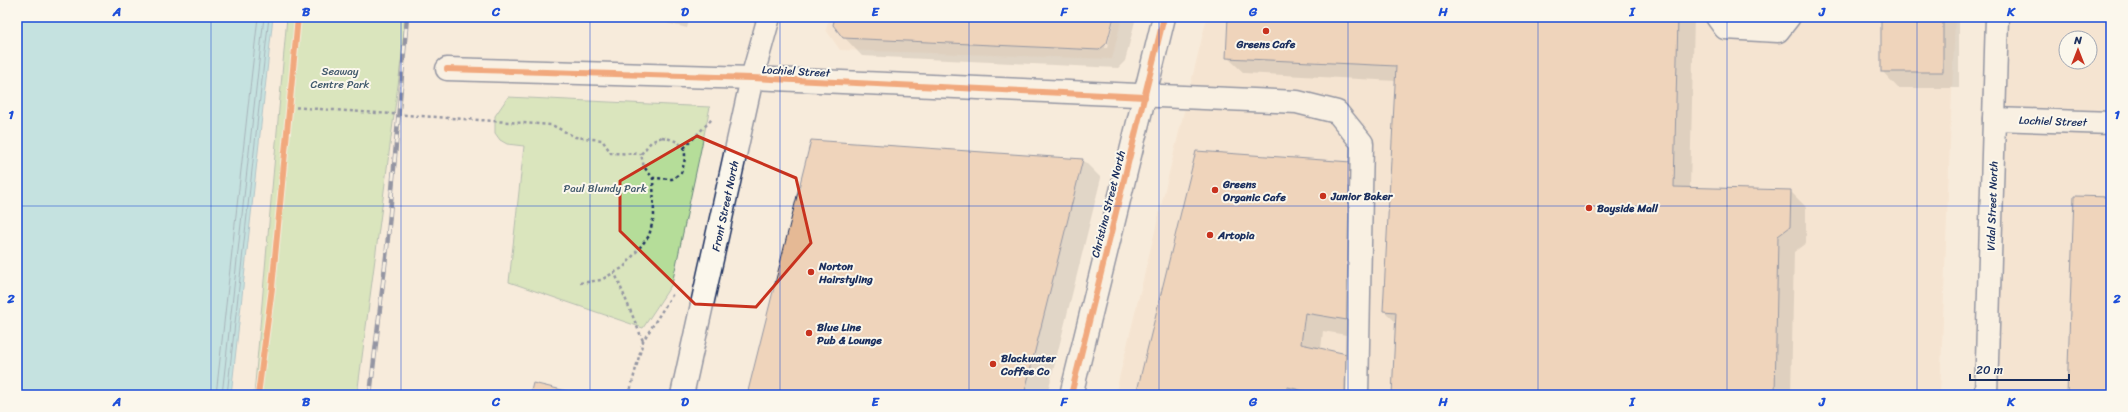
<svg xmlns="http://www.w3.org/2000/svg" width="2128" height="412" font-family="Sriracha,sans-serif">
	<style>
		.built { fill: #f2dcc6; fill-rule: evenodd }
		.green { fill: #b5dd99; stroke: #68867c }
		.water { fill: #88d7e6; stroke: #5c94b0 }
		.shadow { fill: #0003 }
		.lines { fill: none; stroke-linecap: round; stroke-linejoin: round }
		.shore { stroke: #477294; stroke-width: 1 }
		.building { fill: #e5b995; stroke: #1b2f5e }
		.minor-casing { stroke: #1b2f5e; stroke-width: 25 }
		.major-casing { stroke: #1b2f5e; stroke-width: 25 }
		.path { stroke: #1b2f5e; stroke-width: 2.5; stroke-dasharray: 3 3; stroke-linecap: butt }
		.minor { stroke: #fbf7ec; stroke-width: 22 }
		.major { stroke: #fbf7ec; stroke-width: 22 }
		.rail-casing { stroke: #1b2f5e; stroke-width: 4.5 }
		.rail { stroke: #fbf7ec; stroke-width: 3; stroke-dasharray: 9; stroke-linecap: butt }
		.cycleway-casing { stroke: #fbf7ec; stroke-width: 8 }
		.cycleway { stroke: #e8590c; stroke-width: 6 }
		.marked { fill: none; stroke: #c8321e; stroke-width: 3; stroke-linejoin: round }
		.grid { fill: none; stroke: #1d4ed8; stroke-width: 1; stroke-opacity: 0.55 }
		.poi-dot { fill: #c8321e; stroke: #fbf7ec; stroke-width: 1.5 }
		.labels { text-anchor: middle; stroke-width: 4; stroke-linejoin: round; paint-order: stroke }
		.poi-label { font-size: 11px; font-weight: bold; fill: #1b2f5e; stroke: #fbf7ec; text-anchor: start }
		.park-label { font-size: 11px; fill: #425a6d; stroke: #fbf7ec }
		.street-label { font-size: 11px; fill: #1b2f5e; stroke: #fbf7ec }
		.neatline { fill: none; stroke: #1d4ed8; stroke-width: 1.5 }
		.grid-label { font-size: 13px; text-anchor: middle; font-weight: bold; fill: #1d4ed8 }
	</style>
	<rect width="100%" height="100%" fill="#f7ebdb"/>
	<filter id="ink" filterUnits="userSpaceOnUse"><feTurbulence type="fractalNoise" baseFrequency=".025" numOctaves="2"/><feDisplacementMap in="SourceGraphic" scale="8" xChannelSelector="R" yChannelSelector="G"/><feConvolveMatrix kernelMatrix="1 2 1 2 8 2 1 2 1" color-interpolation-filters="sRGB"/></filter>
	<g filter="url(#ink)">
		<g class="built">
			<polygon points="829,17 1122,17 1112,59 840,50 826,30"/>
			<polygon points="1207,17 1955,17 1940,395 1115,395"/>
			<path d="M2001,17H2111V119L1998,116ZM2066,38H2090V62H2066Z"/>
			<polygon points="2002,125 2111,129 2111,395 1993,395"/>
		</g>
		<g class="green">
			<polygon points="287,17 407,17 357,395 254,395"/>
			<polygon points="508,97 710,107 672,284 643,328 509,282 524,146 507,144 500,140 495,133 495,116"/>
		</g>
		<polygon class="water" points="17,17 273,17 231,395 17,395"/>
		<g class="shadow">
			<polygon points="643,17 690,17 687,28"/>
			<polygon points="836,17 1113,17 1105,48 1107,48 1115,17 1136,17 1125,61 1118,68 862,56 844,37"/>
			<polygon points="1229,17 1694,17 1690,188 1790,191 1806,207 1806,243 1794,252 1791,395 1393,395 1397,323 1384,311 1396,81 1244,73 1227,57"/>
			<polygon points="1882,17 1959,17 1959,88 1898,88 1882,71"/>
			<polygon points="811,141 1083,160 1101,178 1047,395 748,395"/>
			<polygon points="1351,163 1364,338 1323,331 1321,349 1366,395 1137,395"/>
		</g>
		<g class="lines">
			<g class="shore">
				<polyline points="216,395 258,17"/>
				<polyline points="222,395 264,17"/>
				<polyline points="227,395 269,17"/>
			</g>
		</g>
		<g class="building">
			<polygon points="835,17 1114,17 1107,43 1099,50 843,38 833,25"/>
			<polygon points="1228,17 1678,17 1674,187 1791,190 1790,227 1778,236 1775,395 1392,395 1396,312 1383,311 1396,66 1226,58"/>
			<rect x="1881" y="17" width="62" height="55"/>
			<polygon points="811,140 1083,159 1024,395 747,395"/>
			<polygon points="1196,151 1351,162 1347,320 1305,313 1301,344 1347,354 1349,395 1320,395 1288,387 1286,395 1136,395"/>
			<polygon points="2074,196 2111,197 2111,395 2067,395"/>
			<polygon points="533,383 583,395 530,395"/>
		</g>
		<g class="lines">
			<defs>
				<g id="minor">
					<polyline points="1717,17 1725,28 1778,31 1789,17"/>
					<polyline points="447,69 752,78 1297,102 1337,112 1362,143 1357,395"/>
					<polyline points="1994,119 2111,123"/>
					<polyline points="682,395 752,78 769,17"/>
					<polyline points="1071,395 1164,17"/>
				</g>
				<polyline id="major" points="1986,395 1997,17"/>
			</defs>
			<use href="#minor" class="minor-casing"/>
			<use href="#major" class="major-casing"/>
			<g class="path">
				<polyline points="290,107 552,125 575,137 602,140 611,153 641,154"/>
				<path d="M662,137C686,142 689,151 681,173L672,179L653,178L644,167L641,154L651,142Z"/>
				<polyline points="684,148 713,118"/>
				<polyline points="614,271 643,341"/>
				<polyline points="580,283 601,280 624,267 649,236 654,216 653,178"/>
				<polyline points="258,395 272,288 298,17"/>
				<polyline points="629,395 643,341 674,292"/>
			</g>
			<use href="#minor" class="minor"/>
			<use href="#major" class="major"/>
			<defs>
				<polyline id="rail" points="370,395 387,248 407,17"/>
			</defs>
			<use href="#rail" class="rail-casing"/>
			<use href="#rail" class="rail"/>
			<defs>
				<g id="cycleway">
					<polyline points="447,69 752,78 1145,97"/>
					<polyline points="258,395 272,288 298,17"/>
					<polyline points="1071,395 1164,17"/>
				</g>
			</defs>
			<use href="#cycleway" class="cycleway-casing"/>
			<use href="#cycleway" class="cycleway"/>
		</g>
	</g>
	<path d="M0 0H2128V412H0ZM697,136L796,178L811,243L756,307L695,304L620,231V181Z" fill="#f7ebdb" fill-opacity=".55" fill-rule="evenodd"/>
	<path class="marked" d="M697,136L796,178L811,243L756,307L695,304L620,231V181Z"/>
	<path class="grid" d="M211,17V395M401,17V395M590,17V395M780,17V395M969,17V395M1159,17V395M1348,17V395M1538,17V395M1727,17V395M1917,17V395M17,206H2111"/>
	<g class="poi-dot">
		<circle cx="1266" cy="31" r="4"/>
		<circle cx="1215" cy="190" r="4"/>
		<circle cx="1323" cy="196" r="4"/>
		<circle cx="1589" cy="208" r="4"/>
		<circle cx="1210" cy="235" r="4"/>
		<circle cx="811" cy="272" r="4"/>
		<circle cx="809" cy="333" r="4"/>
		<circle cx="993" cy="364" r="4"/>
	</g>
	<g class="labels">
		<g class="poi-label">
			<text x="1266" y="48" text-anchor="middle">Greens Cafe</text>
			<text x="1223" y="188">Greens<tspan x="1223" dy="13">Organic Cafe</tspan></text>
			<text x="1331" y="200">Junior Baker</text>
			<text x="1597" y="212">Bayside Mall</text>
			<text x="1218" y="239">Artopia</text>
			<text x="819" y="270">Norton<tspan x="819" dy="13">Hairstyling</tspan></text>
			<text x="817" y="331">Blue Line<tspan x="817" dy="13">Pub &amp; Lounge</tspan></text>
			<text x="1001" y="362">Blackwater<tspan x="1001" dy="13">Coffee Co</tspan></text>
		</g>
		<g class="park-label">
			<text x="340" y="75">Seaway<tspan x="340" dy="13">Centre Park</tspan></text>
			<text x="605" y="192">Paul Blundy Park</text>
		</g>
		<g class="street-label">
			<text transform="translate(796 71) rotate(3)" y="4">Lochiel Street</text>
			<text transform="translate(2053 121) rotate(2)" y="4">Lochiel Street</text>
			<text transform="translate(1108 204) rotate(-76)" y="4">Christina Street North</text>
			<text transform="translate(725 206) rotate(-78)" y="4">Front Street North</text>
			<text transform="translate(1992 206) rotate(-88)" y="4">Vidal Street North</text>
		</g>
	</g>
	<rect width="2128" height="412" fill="none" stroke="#fbf7ec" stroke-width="44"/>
	<g transform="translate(2078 50)"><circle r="19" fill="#fbf7ec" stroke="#a1a7b3"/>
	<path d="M0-3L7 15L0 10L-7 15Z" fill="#c8321e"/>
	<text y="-6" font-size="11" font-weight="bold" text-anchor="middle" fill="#1b2f5e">N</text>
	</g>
	<path d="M1970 374v6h99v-6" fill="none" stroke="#1b2f5e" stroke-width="2"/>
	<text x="1976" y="374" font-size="12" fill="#1b2f5e" stroke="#fbf7ec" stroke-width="3" paint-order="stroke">20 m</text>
	<rect x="22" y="22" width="2084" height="368" class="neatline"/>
	<g class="grid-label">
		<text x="117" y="16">A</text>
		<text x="306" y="16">B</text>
		<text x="496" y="16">C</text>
		<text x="685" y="16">D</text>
		<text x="875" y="16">E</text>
		<text x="1064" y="16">F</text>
		<text x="1253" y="16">G</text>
		<text x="1443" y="16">H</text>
		<text x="1632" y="16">I</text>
		<text x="1822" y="16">J</text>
		<text x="2011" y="16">K</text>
		<text x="11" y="119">1</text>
		<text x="2117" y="119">1</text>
		<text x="11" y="303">2</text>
		<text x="2117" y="303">2</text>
		<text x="117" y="406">A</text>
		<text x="306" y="406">B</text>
		<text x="496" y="406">C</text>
		<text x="685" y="406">D</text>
		<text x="875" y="406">E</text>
		<text x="1064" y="406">F</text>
		<text x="1253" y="406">G</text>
		<text x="1443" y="406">H</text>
		<text x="1632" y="406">I</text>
		<text x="1822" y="406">J</text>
		<text x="2011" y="406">K</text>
	</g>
</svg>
